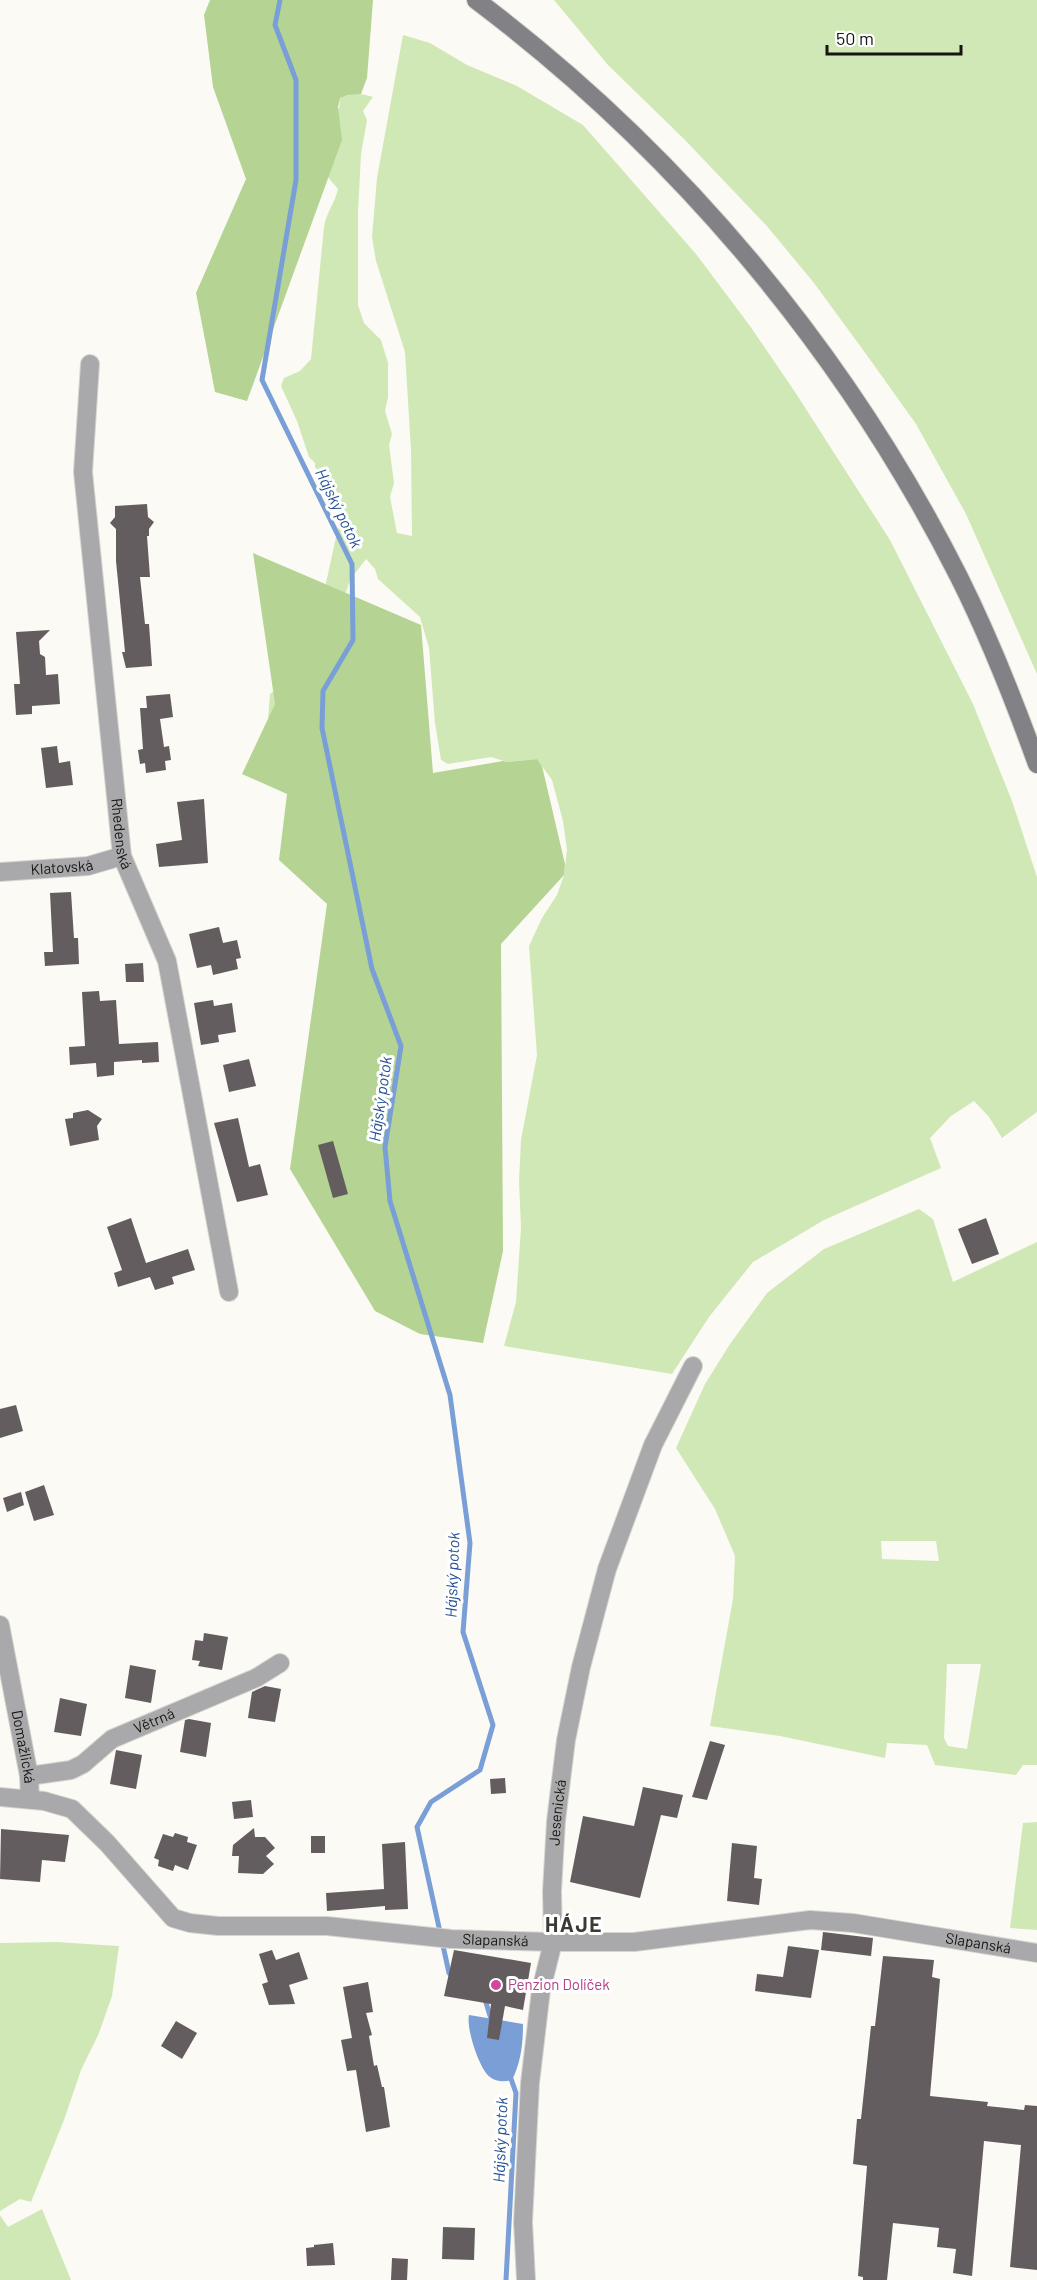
<svg xmlns="http://www.w3.org/2000/svg" width="1037" height="2280" font-family="Barlow,sans-serif">
	<style>
		.green { fill: #d0e8b6; fill-rule: evenodd }
		.forest { fill: #b5d494 }
		.water { fill: #7a9fd7 }
		.lines { fill: none; stroke-linecap: round; stroke-linejoin: round }
		.stream { stroke: #7a9fd7; stroke-width: 5 }
		.building { fill: #635d5f }
		.minor-casing { stroke: #d7d5d0; stroke-width: 20 }
		.tertiary-casing { stroke: #d7d5d0; stroke-width: 20 }
		.secondary-casing { stroke: #d7d5d0; stroke-width: 20 }
		.minor { stroke: #a9a9ac; stroke-width: 18 }
		.tertiary { stroke: #a9a9ac; stroke-width: 18 }
		.secondary { stroke: #828186; stroke-width: 18 }
		.hotel-dot { fill: #d1479c; stroke: #fff; stroke-width: 2 }
		.labels { text-anchor: middle; stroke-width: 6; stroke-linejoin: round; paint-order: stroke }
		.street-label { font-size: 15px; fill: #151512; stroke: #fff }
		.hotel-label { font-size: 15px; fill: #b23c85; stroke: #fff; text-anchor: start }
		.water-label { font-size: 16px; font-style: italic; fill: #245094; stroke: #fff }
		.district-label { font-size: 21px; font-weight: bold; letter-spacing: 1.5px; fill: #3b3a35; stroke: #fff }
	</style>
	<rect width="100%" height="100%" fill="#fcfaf4"/>
	<g class="green">
		<polygon points="554,0 1037,0 1037,674 966,514 916,424 866,354 814,283 766,225 685,140 608,65"/>
		<path d="M403,35L430,43L467,65L517,86L583,125L696,254L750,326L795,392L890,540L973,704L1012,801L1037,877V1112L1002,1138L989,1117L974,1101L951,1116L930,1138L941,1168L824,1220L753,1262L709,1317L672,1374L504,1346L516,1302L521,1228L519,1181L521,1140L537,1055L529,946L542,918L557,895L564,875L567,850L563,821L552,780L537,759L507,762L491,757L448,764L441,760L435,723L429,648L420,617L378,579L375,569L366,559L350,580L318,677L264,771L270,694L308,665L342,510L315,467V463L309,457L297,421L281,386L284,378L300,371L311,359L324,227C326,213 335,203 338,189L280,121L305,81L339,109L340,98C352,93 361,93 373,97L363,111L367,120L361,154L358,212V305L364,323L381,340L388,363V397L385,411L392,434L389,445L394,483L390,497L397,533L412,536L411,450L405,352L376,261L372,237L377,178Z"/>
		<path d="M919,1209L933,1219L953,1282L1037,1242V1765H1023L1016,1775L935,1765L927,1745L887,1743L885,1758L780,1736L710,1726L733,1599L735,1556L715,1509L676,1448L705,1384L730,1344L767,1293L824,1249ZM881,1541H936L939,1561L882,1559ZM947,1664H981L967,1749L948,1746L944,1738Z"/>
		<polygon points="1037,1822 1037,1930 1010,1928 1023,1823"/>
		<polygon points="56,1942 119,1946 112,1996 99,2033 81,2070 64,2120 31,2202 20,2199 0,2211 0,1943"/>
		<polygon points="42,2209 71,2280 0,2280 0,2215 8,2227"/>
	</g>
	<g class="forest">
		<polygon points="210,0 373,0 367,78 361,94 348,95 340,98 338,107 342,140 247,401 215,392 196,293 246,179 213,87 204,15"/>
		<polygon points="253,553 421,625 433,773 503,761 507,762 537,759 542,766 565,864 564,875 501,944 503,1251 483,1343 420,1334 375,1311 290,1169 327,904 279,860 287,794 242,774 275,704"/>
	</g>
	<path class="water" d="M469,2015L523,2024C523,2044 521,2062 512,2080C505,2082 496,2082 490,2077C479,2069 466,2028 469,2015Z"/>
	<g class="lines">
		<g class="stream">
			<polyline points="280,0 275,25 296,80 296,180 262,380 352,564 353,640 323,691 322,728 372,969 401,1046 385,1147 390,1201 450,1395 470,1543 463,1632 493,1725 480,1770 431,1802 417,1827 449,1973 453,1976"/>
			<polyline points="484,1996 491,2019"/>
			<polyline points="506,2280 516,2093 510,2076"/>
		</g>
	</g>
	<g class="building">
		<polygon points="147,504 148,517 154,522 149,529 149,536 147,536 150,577 140,577 145,624 149,624 152,666 126,668 122,652 125,652 116,561 116,529 110,523 115,517 115,506"/>
		<polygon points="50,630 39,641 40,654 45,657 46,675 58,674 60,704 32,706 32,714 16,715 14,684 20,684 16,632"/>
		<polygon points="170,694 173,717 160,719 164,747 169,746 171,760 165,761 166,770 146,773 145,763 140,764 138,750 143,749 140,708 147,708 146,696"/>
		<polygon points="57,746 59,763 70,761 73,785 46,788 41,748"/>
		<polygon points="204,799 208,863 159,867 156,844 182,840 177,802"/>
		<polygon points="71,892 74,938 78,938 79,964 45,966 44,952 53,952 50,893"/>
		<polygon points="219,927 223,943 237,940 241,958 236,959 238,969 213,975 211,965 197,968 189,934"/>
		<polygon points="143,963 144,982 126,982 125,964"/>
		<polygon points="99,991 100,1001 116,1000 119,1044 158,1042 159,1062 142,1063 142,1060 114,1062 114,1075 97,1077 96,1063 70,1065 69,1047 85,1046 82,992"/>
		<polygon points="213,1000 214,1006 232,1003 236,1032 218,1035 219,1042 201,1045 194,1003"/>
		<polygon points="249,1059 256,1086 229,1092 223,1065"/>
		<polygon points="88,1110 102,1119 97,1126 99,1140 70,1146 65,1119 73,1118 73,1113"/>
		<polygon points="238,1118 249,1167 260,1164 268,1195 237,1202 214,1123"/>
		<polygon points="333,1141 348,1194 333,1198 318,1145"/>
		<polygon points="131,1218 146,1263 188,1249 195,1270 172,1277 174,1284 155,1290 150,1277 118,1287 114,1273 122,1270 107,1227"/>
		<polygon points="986,1218 999,1254 972,1264 958,1229"/>
		<polygon points="16,1405 23,1431 0,1438 0,1409"/>
		<polygon points="44,1485 54,1515 34,1521 25,1492"/>
		<polygon points="21,1492 24,1505 7,1512 3,1498"/>
		<polygon points="204,1633 228,1637 222,1670 198,1666 200,1661 192,1660 195,1640 203,1641"/>
		<polygon points="130,1665 156,1670 151,1703 125,1698"/>
		<polygon points="265,1686 281,1689 275,1722 248,1718 252,1692"/>
		<polygon points="60,1698 87,1704 81,1736 54,1732"/>
		<polygon points="189,1719 211,1723 206,1757 180,1752 185,1720"/>
		<polygon points="710,1741 725,1745 707,1800 692,1797"/>
		<polygon points="116,1750 142,1755 136,1789 110,1784"/>
		<polygon points="505,1778 506,1793 491,1794 490,1779"/>
		<polygon points="643,1787 683,1795 677,1818 661,1815 640,1898 570,1882 583,1816 634,1826"/>
		<polygon points="251,1800 253,1817 234,1819 232,1802"/>
		<polygon points="254,1828 255,1837 265,1837 275,1848 266,1856 274,1864 263,1874 238,1873 239,1856 232,1856 233,1845"/>
		<polygon points="1,1829 69,1835 65,1862 42,1860 40,1882 0,1879"/>
		<polygon points="175,1833 188,1837 187,1842 197,1845 188,1870 175,1865 173,1871 158,1866 159,1860 154,1858 163,1834 173,1837"/>
		<rect x="311" y="1836" width="14" height="17"/>
		<polygon points="405,1842 408,1909 385,1910 385,1906 327,1911 326,1893 384,1889 382,1844"/>
		<polygon points="732,1843 757,1846 754,1878 762,1879 759,1905 727,1901"/>
		<polygon points="823,1932 873,1938 871,1956 821,1950"/>
		<polygon points="788,1946 819,1950 811,1998 755,1991 757,1974 783,1977"/>
		<polygon points="272,1950 276,1960 299,1952 308,1979 289,1985 295,2004 269,2005 262,1984 268,1982 259,1954"/>
		<polygon points="454,1950 531,1963 523,2010 505,2006 499,2040 487,2038 491,2004 444,1996"/>
		<polygon points="883,1956 934,1960 932,1977 940,1979 930,2096 988,2102 987,2106 1024,2110 1025,2105 1037,2106 1037,2270 1010,2267 1021,2145 984,2141 972,2276 953,2273 956,2249 937,2247 939,2228 893,2223 887,2280 863,2280 863,2277 858,2276 867,2166 853,2164 857,2119 861,2119 871,2026 875,2026"/>
		<polygon points="368,1982 373,2012 366,2013 372,2035 369,2036 374,2066 377,2065 382,2087 384,2087 390,2127 366,2132 356,2070 347,2071 341,2040 352,2038 343,1987"/>
		<polygon points="176,2021 197,2033 182,2059 161,2046"/>
		<polygon points="443,2227 475,2228 474,2260 442,2259"/>
		<polygon points="333,2243 335,2265 307,2266 306,2248 314,2247 314,2245"/>
		<polygon points="392,2258 408,2259 407,2280 391,2280"/>
	</g>
	<g class="lines">
		<defs>
			<g id="minor">
				<path id="s1" d="M90,364L83,472L122,856L167,961L229,1292"/>
				<path id="s2" d="M0,872L88,866L122,856"/>
				<path id="s3" d="M0,1625L29,1776L30,1799"/>
				<path id="s4" d="M29,1776L71,1770L83,1764L112,1739L256,1678L280,1663"/>
				<path id="s5" d="M526,2280L523,2222L530,2083L541,1990L553,1942L552,1891L556,1821L566,1740L581,1667L607,1569L653,1445L693,1366"/>
			</g>
			<g id="tertiary">
				<path id="s6" d="M0,1797L44,1801L72,1809L107,1843L173,1918L190,1923L218,1926H327L451,1939L553,1942H634L810,1920L853,1923L1037,1953"/>
			</g>
			<path id="secondary" d="M476,0C678,152 845,351 959,577C989,637 1014,700 1037,764"/>
		</defs>
		<use href="#minor" class="minor-casing"/>
		<use href="#tertiary" class="tertiary-casing"/>
		<use href="#secondary" class="secondary-casing"/>
		<use href="#minor" class="minor"/>
		<use href="#tertiary" class="tertiary"/>
		<use href="#secondary" class="secondary"/>
	</g>
	<circle class="hotel-dot" cx="496" cy="1985" r="6"/>
	<g class="labels">
		<g class="street-label">
			<text dy="5" stroke="none"><textPath href="#s1" startOffset="472">Rhedenská</textPath></text>
			<text dy="5" stroke="none"><textPath href="#s2" startOffset="62">Klatovská</textPath></text>
			<text dy="5" stroke="none"><textPath href="#s4" startOffset="140">Větrná</textPath></text>
			<text dy="5" stroke="none"><textPath href="#s3" startOffset="124">Domažlická</textPath></text>
			<text dy="5" stroke="none"><textPath href="#s5" startOffset="470">Jesenická</textPath></text>
			<text dy="5" stroke="none"><textPath href="#s6" startOffset="546">Slapanská</textPath></text>
			<text dy="5" stroke="none"><textPath href="#s6" startOffset="1032">Slapanská</textPath></text>
		</g>
		<g class="hotel-label">
			<text x="508" y="1990">Penzion Dolíček</text>
		</g>
		<g class="water-label">
			<text transform="translate(339 508) rotate(64)" y="6">Hájský potok</text>
			<text transform="translate(380 1099) rotate(-82)" y="6">Hájský potok</text>
			<text transform="translate(452 1575) rotate(-88)" y="6">Hájský potok</text>
			<text transform="translate(500 2140) rotate(-88)" y="6">Hájský potok</text>
		</g>
		<g class="district-label">
			<text x="574" y="1932">HÁJE</text>
		</g>
	</g>
	<path d="M827 45v9h134v-9" fill="none" stroke="#151512" stroke-width="3"/>
	<text x="836" y="45" font-size="18" fill="#151512" stroke="#ffffff" stroke-width="4.5" paint-order="stroke">50 m</text>
</svg>
